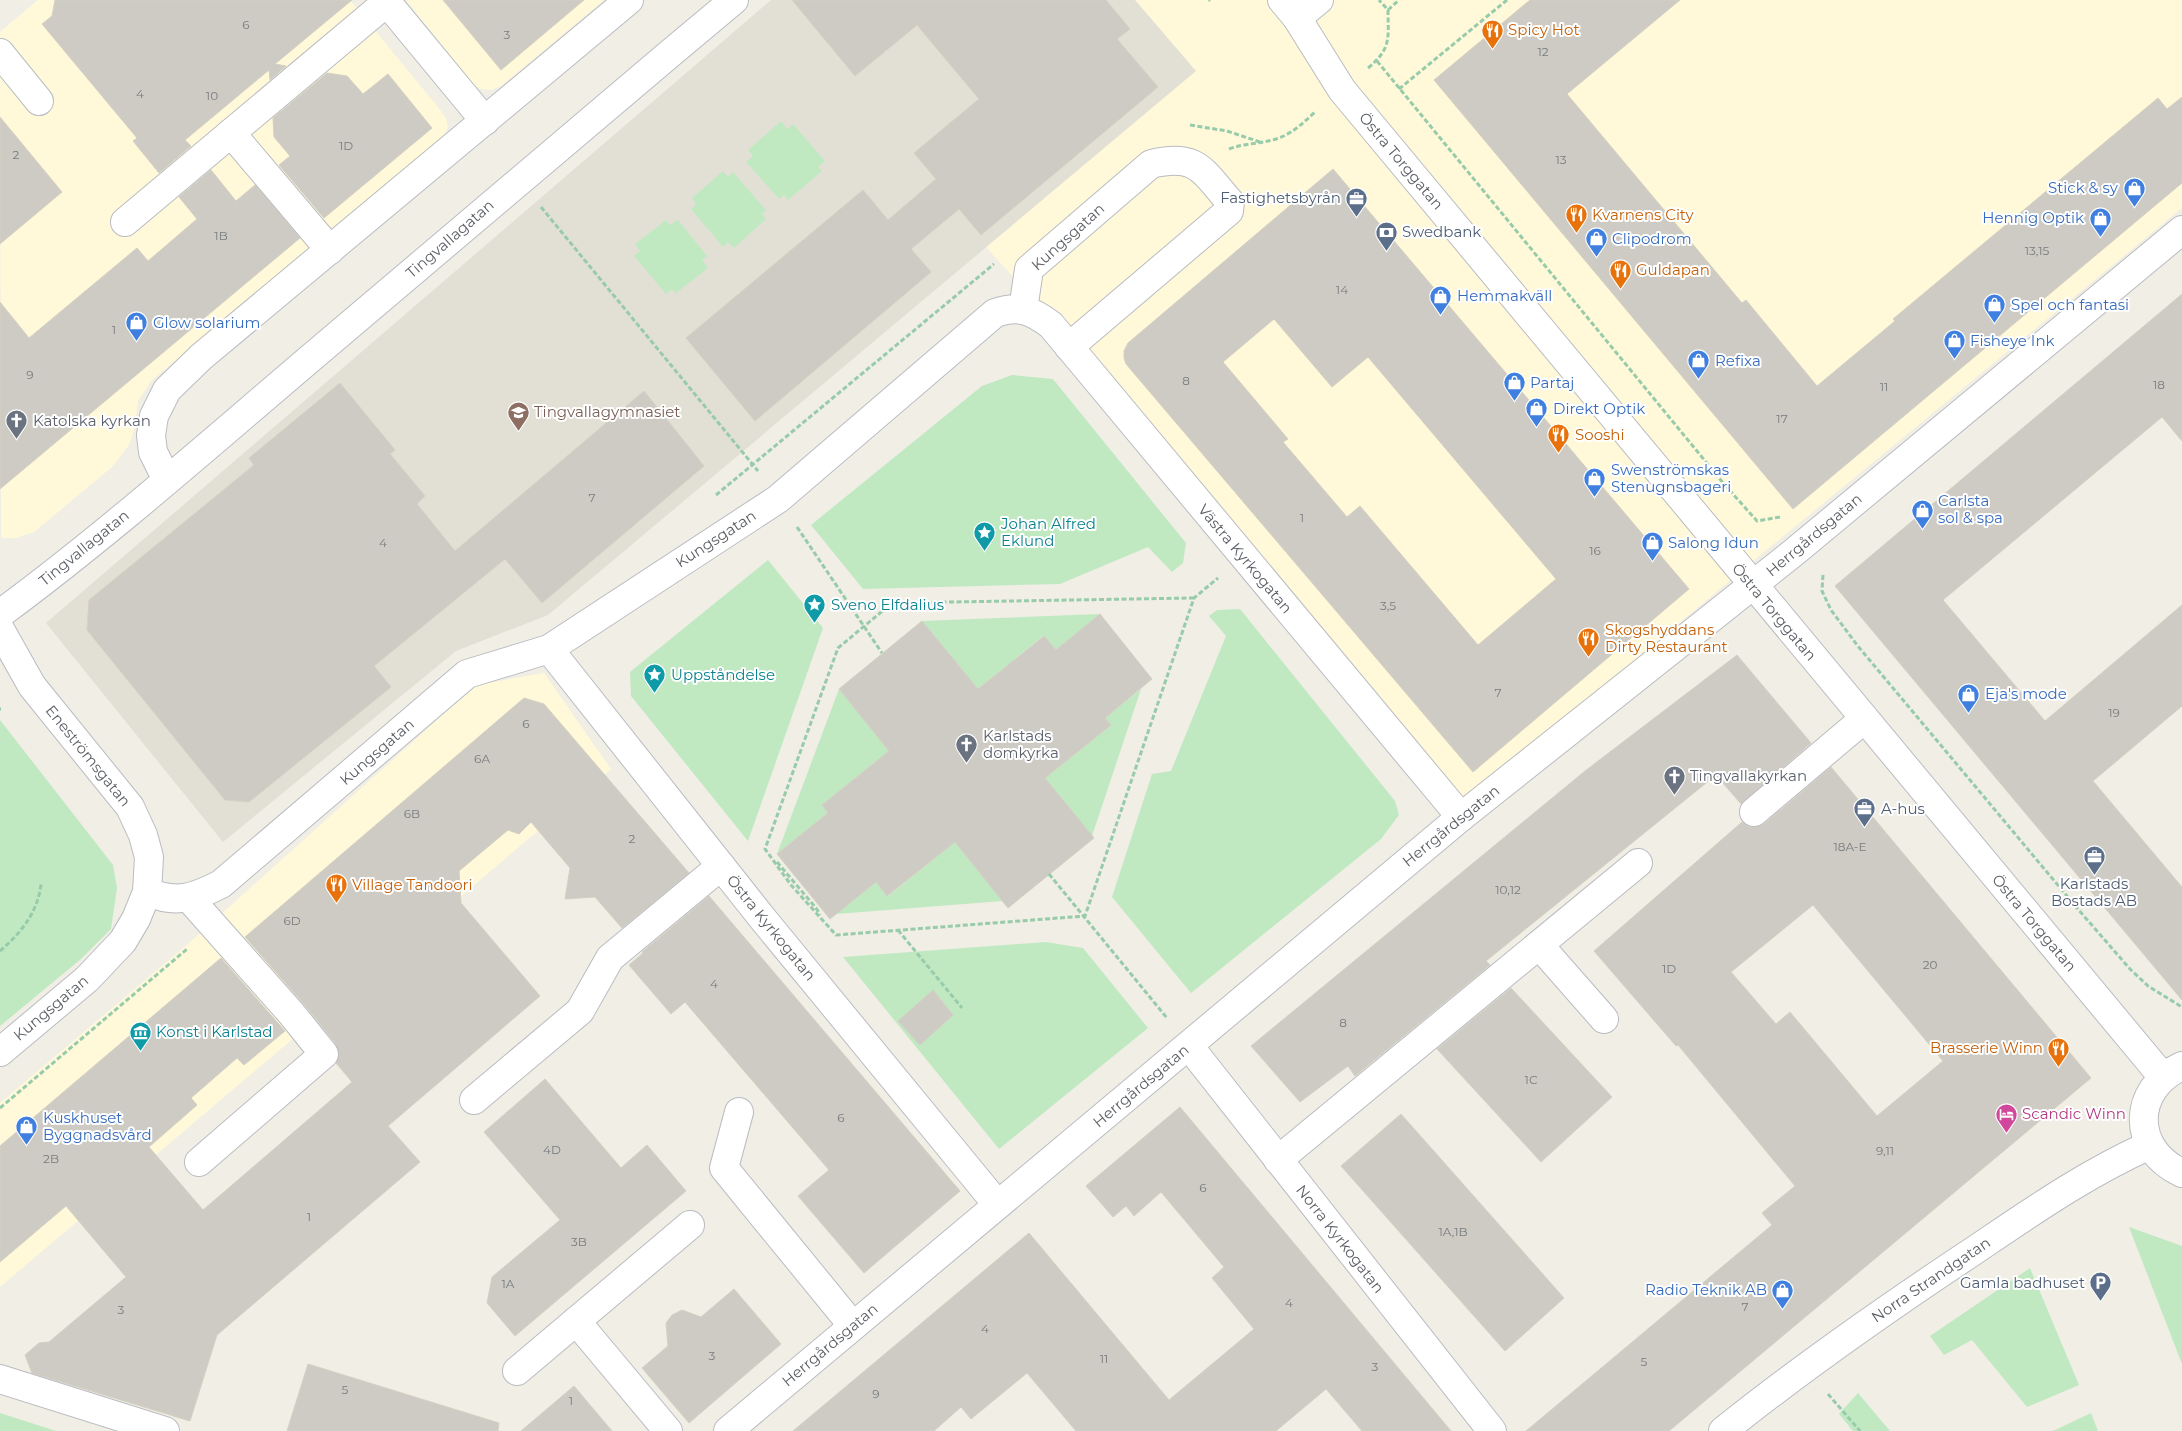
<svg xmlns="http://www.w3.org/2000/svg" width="2182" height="1431" font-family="Montserrat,sans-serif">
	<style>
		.commercial { fill: #fff9da }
		.education { fill: #e2e0d5 }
		.green { fill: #c0e9c2 }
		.building { fill: #cdcbc4; stroke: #d5d0c2; fill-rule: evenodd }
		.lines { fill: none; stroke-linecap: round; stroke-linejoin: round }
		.minor-casing { stroke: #b9bcc1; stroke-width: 30 }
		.path { stroke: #98cbaa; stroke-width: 3; stroke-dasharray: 5 2.5; stroke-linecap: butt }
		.minor { stroke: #fff; stroke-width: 28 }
		.labels { text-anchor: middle; stroke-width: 4; stroke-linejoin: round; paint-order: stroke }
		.number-label { font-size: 12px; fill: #787b7e }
		.food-label { font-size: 15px; fill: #c56008; stroke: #fff; text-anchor: start }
		.street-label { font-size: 15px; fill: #5c6066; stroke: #fff }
		.shop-label { font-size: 15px; fill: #366cbe; stroke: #fff; text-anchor: start }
		.service-label { font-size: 15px; fill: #4e5e75; stroke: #fff; text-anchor: end }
		.education-label { font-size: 15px; fill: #785e54; stroke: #fff; text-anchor: start }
		.worship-label { font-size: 15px; fill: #5b616d; stroke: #fff; text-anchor: start }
		.culture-label { font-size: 15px; fill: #0d838f; stroke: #fff; text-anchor: start }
		.hotel-label { font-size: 15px; fill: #b23c85; stroke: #fff; text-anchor: start }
	</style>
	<rect width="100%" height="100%" fill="#f0eee5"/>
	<g class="commercial">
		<polygon points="38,0 350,0 438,107 446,118 448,128 443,137 437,144 152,380 138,401 134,430 129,445 112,467 34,532 16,538 1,538 0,32"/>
		<polygon points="406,0 604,0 501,86 491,90 480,89 474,85"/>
		<polygon points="1135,0 2182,0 2182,208 1758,557 1460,807 1092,365 986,247 1195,71"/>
		<polygon points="544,673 611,769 0,1287 0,1103 189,943 476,685"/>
	</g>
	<polygon class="education" points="771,0 1135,0 1196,71 548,615 456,651 223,842 46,623"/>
	<g class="green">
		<polygon points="781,121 787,129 793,124 825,161 818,167 822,171 788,200 784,195 779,199 746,162 753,156 748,150"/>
		<polygon points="723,171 728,177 733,172 766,210 762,214 766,219 734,248 728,242 723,247 691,209 696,204 692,198"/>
		<polygon points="666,220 670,225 678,220 707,256 702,260 708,268 676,293 672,289 666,294 634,256 640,251 635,244"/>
		<polygon points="1012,375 1053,379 1186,543 1183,563 1172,572 1148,547 1060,584 863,589 811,525 982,386"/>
		<polygon points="768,560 823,628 748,841 631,696 630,672"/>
		<polygon points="1240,609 1395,801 1399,815 1381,839 1191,993 1112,897 1152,774 1171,771 1226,636 1209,616 1217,610"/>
		<polygon points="1100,614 1056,650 1043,636 978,689 922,621"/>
		<polygon points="839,689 889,751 822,805 828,813 777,854"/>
		<polygon points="1141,689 1092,836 1045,778 1111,725 1105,718"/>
		<polygon points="0,720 113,865 117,888 111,929 81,959 0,1026"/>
		<polygon points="955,842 1003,901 836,914 876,882 888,896"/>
		<polygon points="1046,942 1083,948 1148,1028 999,1149 843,957"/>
		<polygon points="2129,1227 2182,1246 2182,1364"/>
		<polygon points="2030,1268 2079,1385 2027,1407 1972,1340 1944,1355 1930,1336"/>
		<polygon points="1858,1393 1890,1431 1853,1431 1839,1414"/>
		<polygon points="0,1413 56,1431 0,1431"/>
		<polygon points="2091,1413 2098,1431 2053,1431"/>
	</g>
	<g class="building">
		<polygon points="55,0 352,0 275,64 286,66 270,80 269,70 185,140 191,146 159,173 133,141 137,138 42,24 52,16"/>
		<polygon points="443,0 584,0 501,70"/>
		<polygon points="792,0 1106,0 1130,29 1117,39 1158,87 981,235 959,209 911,249 931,272 755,421 686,338 863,190 888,220 936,179 914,153 979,99 917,25 855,76"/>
		<polygon points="1530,0 1680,0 1567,94 1742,303 1746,300 1817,386 1895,321 1893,319 2158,98 2167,109 2182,97 2182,183 1793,509 1434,80"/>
		<polygon points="327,73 347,76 363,94 388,74 432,128 324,218 279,165 290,156 274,137 273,118"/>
		<polygon points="0,117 62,192 0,244"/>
		<path d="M1333,169L1689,589L1473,772L1126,364L1124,358V351L1128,343ZM1274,319L1332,387L1368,357L1556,579L1478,645L1360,506L1347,517L1283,442L1288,439L1223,362Z"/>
		<polygon points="211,170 236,201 255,185 300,238 0,489 0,302 29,338 137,248 148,261 197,219 179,197"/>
		<polygon points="2182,294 2182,441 2162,417 1943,600 2045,721 2182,605 2182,706 2093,781 2182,887 2182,1000 1835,586"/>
		<polygon points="340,383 395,450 390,454 425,496 417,504 455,551 644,391 704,466 542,603 505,559 374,666 391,687 249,802 225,800 87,630 89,600 254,465 249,458"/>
		<polygon points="1100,614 1152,679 1105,718 1111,725 1045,778 1094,838 1008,908 955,842 887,896 876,882 830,919 777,854 828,813 822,805 889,751 839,689 922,621 978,689 1044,636 1056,650"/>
		<polygon points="1737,655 1811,743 1741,804 1716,775 1486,961 1490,965 1355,1076 1348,1066 1300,1102 1251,1046 1585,771"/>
		<polygon points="524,698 544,704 689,873 622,928 595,897 565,899 570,868 531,822 519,834 508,830 459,871 461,903 540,996 388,1126 420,1162 217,1335 190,1421 32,1373 25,1355 39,1343 49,1342 126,1277 66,1206 0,1262 0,1146 221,958 285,1031 244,1065 237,1058 191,1098 197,1105 149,1147 203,1210 352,1082 336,1063 339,1052 336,1044 303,1003 245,937"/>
		<path d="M1831,767L2091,1078L1669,1431H1526L1772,1225L1762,1213L1795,1186L1678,1045L1676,1046L1594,951L1742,822L1749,827H1756L1764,824ZM1813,905L1943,1061L1877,1116L1790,1012L1776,1024L1731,972Z"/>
		<polygon points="709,896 960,1191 864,1273 798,1196 829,1170 685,1002 671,1014 629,965 643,953 642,952"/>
		<polygon points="1511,988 1612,1097 1541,1162 1437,1049"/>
		<polygon points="933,990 953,1015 920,1045 898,1021"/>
		<polygon points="545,1079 621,1168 647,1145 686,1191 515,1336 487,1303 492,1277 560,1220 484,1132"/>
		<polygon points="1180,1107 1451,1431 1362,1431 1326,1389 1276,1431 1076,1431 1027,1373 971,1419 961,1407 934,1431 793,1431 1029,1233 1169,1400 1254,1329 1212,1278 1224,1267 1161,1192 1134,1216 1126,1206 1113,1217 1086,1186"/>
		<polygon points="1401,1114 1564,1298 1505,1351 1341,1166"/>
		<polygon points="734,1289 781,1344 689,1423 642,1368 668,1346 666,1323 672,1315 682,1310 701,1317"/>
		<polygon points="308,1364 499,1423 498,1431 287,1431"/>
		<polygon points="574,1386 612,1431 521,1431"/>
	</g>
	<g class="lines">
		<defs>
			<g id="minor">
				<polyline points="385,0 485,121"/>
				<polyline points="1282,0 1297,18 1342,90 2162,1076"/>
				<polyline points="1297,18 1319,0"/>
				<polyline points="0,53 39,101"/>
				<polyline points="231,133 330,250"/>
				<polyline points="125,222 387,2"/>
				<path d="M1023,310L1029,269L1151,164C1197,153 1202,170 1230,202L1229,211L1069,347"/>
				<polyline points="167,480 153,452 151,435 154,416 167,390 201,357 629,0"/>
				<path d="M0,614C111,532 214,440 319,351C457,233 595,116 734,0"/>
				<polyline points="0,629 32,686 130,807 143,835 149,857 147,892 136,919 123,941 87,979 0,1052"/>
				<polyline points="549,649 763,919 997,1204"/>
				<polyline points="1754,812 1864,719"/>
				<path d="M147,892C177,904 194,898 221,884L467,674L549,649L778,499L995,313C1019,305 1031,310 1051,325L1461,817"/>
				<polyline points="189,898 291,1013 324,1054 199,1162"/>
				<polyline points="1539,945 1604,1019"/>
				<polyline points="1189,1046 1492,1431"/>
				<path d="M2182,1066C2131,1089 2131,1150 2182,1173"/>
				<polyline points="474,1100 580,1011 610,958 721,866"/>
				<polyline points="739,1112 724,1168 853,1326"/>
				<polyline points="1278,1160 1638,863"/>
				<polyline points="576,1321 668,1431"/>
				<polyline points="517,1371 690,1225"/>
				<polyline points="0,1379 165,1431"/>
				<polyline points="728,1431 1461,817 1793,553 2182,230"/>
				<path d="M1723,1431C1803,1367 1886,1309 1972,1252C2030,1213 2085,1174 2150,1145"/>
			</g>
		</defs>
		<use href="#minor" class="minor-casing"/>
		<g class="path">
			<polyline points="1209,0 1210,1"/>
			<polyline points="1388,10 1399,0"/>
			<polyline points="1377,61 1724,484 1757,521 1780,517"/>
			<path d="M1368,68C1392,48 1388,38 1388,10L1379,0"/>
			<polyline points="1399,89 1507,0"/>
			<polyline points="1190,125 1227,131 1260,142"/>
			<path d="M1229,149C1245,143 1260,144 1276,139C1292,134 1303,123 1315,112"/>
			<polyline points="541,207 758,471"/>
			<polyline points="716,495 994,264"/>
			<polyline points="797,527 882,653"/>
			<polyline points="1823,575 1822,591 1831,610 1857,645 2077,908 2130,969 2148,986 2182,1007"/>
			<polyline points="1194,598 892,603 838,648 765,849 791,885 836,935 1085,916 1194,598 1218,578"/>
			<polyline points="0,709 1,709"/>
			<polyline points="777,862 816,908 820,915"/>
			<polyline points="1049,874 1167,1018"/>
			<polyline points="898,930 962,1008"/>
			<path d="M0,951C21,933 38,912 41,884"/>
			<polyline points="0,1108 187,949"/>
			<polyline points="1828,1394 1860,1431"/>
		</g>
		<use href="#minor" class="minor"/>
	</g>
	<defs>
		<symbol id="restaurant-pin" viewBox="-11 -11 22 30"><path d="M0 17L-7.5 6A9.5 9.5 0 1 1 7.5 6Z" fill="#e8710a" stroke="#fff"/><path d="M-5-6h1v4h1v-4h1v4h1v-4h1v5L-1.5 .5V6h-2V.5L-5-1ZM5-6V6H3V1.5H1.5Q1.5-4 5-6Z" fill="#fff"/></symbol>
		<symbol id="shop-pin" viewBox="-11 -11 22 30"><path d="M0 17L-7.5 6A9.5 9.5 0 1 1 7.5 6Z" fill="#3f7fe0" stroke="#fff"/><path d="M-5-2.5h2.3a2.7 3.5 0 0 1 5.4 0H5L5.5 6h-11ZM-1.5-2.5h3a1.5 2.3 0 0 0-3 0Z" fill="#fff"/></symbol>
		<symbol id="office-pin" viewBox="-11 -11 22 30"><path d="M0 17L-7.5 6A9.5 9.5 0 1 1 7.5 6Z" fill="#5c6f8a" stroke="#fff"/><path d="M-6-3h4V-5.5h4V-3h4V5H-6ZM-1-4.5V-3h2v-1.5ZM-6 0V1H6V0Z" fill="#fff"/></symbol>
		<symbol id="bank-pin" viewBox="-11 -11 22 30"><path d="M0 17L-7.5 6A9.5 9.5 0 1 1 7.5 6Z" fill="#5c6f8a" stroke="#fff"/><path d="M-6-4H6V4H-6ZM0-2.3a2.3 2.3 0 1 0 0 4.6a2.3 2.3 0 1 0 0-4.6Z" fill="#fff"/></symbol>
		<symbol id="school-pin" viewBox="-11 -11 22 30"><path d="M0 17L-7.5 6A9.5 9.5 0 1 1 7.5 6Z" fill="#8d6e63" stroke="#fff"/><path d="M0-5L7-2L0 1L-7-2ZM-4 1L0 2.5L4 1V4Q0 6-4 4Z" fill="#fff"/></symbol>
		<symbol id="church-pin" viewBox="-11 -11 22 30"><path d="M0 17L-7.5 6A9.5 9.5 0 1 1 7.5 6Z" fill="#6b7280" stroke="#fff"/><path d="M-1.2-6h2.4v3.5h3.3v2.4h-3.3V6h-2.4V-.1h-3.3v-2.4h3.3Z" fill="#fff"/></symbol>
		<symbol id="sight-pin" viewBox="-11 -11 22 30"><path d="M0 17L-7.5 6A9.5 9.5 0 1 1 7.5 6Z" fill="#0f9aa8" stroke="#fff"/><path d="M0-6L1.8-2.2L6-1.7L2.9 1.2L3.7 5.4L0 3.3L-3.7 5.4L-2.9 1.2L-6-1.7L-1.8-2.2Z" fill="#fff"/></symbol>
		<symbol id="museum-pin" viewBox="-11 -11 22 30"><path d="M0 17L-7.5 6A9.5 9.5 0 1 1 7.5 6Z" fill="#0f9aa8" stroke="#fff"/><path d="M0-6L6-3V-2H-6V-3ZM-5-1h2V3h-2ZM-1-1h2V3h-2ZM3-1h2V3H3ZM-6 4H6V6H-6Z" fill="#fff"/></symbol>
		<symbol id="hotel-pin" viewBox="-11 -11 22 30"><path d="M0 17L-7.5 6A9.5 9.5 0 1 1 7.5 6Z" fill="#d1479c" stroke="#fff"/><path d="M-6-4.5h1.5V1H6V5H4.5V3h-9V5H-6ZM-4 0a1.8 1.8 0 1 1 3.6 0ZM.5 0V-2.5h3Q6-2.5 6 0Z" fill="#fff"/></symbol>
		<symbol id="parking-pin" viewBox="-11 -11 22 30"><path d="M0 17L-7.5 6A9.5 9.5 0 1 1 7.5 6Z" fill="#5c6f8a" stroke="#fff"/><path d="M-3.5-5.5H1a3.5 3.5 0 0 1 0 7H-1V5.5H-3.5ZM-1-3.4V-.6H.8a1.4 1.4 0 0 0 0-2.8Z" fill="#fff"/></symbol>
	</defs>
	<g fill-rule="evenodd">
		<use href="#restaurant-pin" x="1480" y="18" width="25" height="34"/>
		<use href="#shop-pin" x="2122" y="176" width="25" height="34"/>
		<use href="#office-pin" x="1344" y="186" width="25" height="34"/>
		<use href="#restaurant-pin" x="1564" y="202" width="25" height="34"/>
		<use href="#shop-pin" x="2088" y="206" width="25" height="34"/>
		<use href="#bank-pin" x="1374" y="220" width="25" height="34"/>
		<use href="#shop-pin" x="1584" y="226" width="25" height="34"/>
		<use href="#restaurant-pin" x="1608" y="258" width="25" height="34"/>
		<use href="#shop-pin" x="1428" y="284" width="25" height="34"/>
		<use href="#shop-pin" x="1982" y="292" width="25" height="34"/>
		<use href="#shop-pin" x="124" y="310" width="25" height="34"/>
		<use href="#shop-pin" x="1942" y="328" width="25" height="34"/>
		<use href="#shop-pin" x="1686" y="348" width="25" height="34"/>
		<use href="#shop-pin" x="1502" y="370" width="25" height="34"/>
		<use href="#shop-pin" x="1524" y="396" width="25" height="34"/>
		<use href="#school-pin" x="506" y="400" width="25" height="34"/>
		<use href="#church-pin" x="4" y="408" width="25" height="34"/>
		<use href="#restaurant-pin" x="1546" y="422" width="25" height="34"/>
		<use href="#shop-pin" x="1582" y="466" width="25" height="34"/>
		<use href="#shop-pin" x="1910" y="498" width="25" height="34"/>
		<use href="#sight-pin" x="972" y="520" width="25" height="34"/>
		<use href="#shop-pin" x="1640" y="530" width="25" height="34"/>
		<use href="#sight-pin" x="802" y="592" width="25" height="34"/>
		<use href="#restaurant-pin" x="1576" y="626" width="25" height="34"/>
		<use href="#sight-pin" x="642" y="662" width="25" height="34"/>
		<use href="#shop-pin" x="1956" y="682" width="25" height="34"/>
		<use href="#church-pin" x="954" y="732" width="25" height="34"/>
		<use href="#church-pin" x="1662" y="764" width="25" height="34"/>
		<use href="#office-pin" x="1852" y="796" width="25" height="34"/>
		<use href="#office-pin" x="2082" y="844" width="25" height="34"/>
		<use href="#restaurant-pin" x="324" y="872" width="25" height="34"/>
		<use href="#museum-pin" x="128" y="1020" width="25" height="34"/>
		<use href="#restaurant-pin" x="2046" y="1036" width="25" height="34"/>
		<use href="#hotel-pin" x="1994" y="1102" width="25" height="34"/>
		<use href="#shop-pin" x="14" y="1114" width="25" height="34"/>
		<use href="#parking-pin" x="2088" y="1270" width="25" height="34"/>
		<use href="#shop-pin" x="1770" y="1278" width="25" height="34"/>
	</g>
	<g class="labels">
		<g class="number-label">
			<text x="246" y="29">6</text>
			<text x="507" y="39">3</text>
			<text x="1543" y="56">12</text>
			<text x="140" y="98">4</text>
			<text x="212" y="100">10</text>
			<text x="346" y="150">1D</text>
			<text x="16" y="159">2</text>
			<text x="1561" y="164">13</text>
			<text x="221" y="240">1B</text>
			<text x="2037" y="255">13,15</text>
			<text x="1342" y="294">14</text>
			<text x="114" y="334">1</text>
			<text x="30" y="379">9</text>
			<text x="1186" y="385">8</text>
			<text x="2159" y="389">18</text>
			<text x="1884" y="391">11</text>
			<text x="1782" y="423">17</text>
			<text x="592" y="502">7</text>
			<text x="1302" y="522">1</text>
			<text x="383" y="547">4</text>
			<text x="1595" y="555">16</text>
			<text x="1388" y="610">3,5</text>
			<text x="1498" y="697">7</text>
			<text x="2114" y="717">19</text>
			<text x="526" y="728">6</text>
			<text x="482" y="763">6A</text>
			<text x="412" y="818">6B</text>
			<text x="632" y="843">2</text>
			<text x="1850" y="851">18A-E</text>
			<text x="1508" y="894">10,12</text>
			<text x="292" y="925">6D</text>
			<text x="1930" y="969">20</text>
			<text x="1669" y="973">1D</text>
			<text x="714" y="988">4</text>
			<text x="1343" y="1027">8</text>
			<text x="1531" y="1084">1C</text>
			<text x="841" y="1122">6</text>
			<text x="552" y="1154">4D</text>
			<text x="1885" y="1155">9,11</text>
			<text x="51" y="1163">2B</text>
			<text x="1203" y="1192">6</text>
			<text x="309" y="1221">1</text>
			<text x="1453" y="1236">1A,1B</text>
			<text x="579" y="1246">3B</text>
			<text x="508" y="1288">1A</text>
			<text x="1289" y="1307">4</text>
			<text x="1745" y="1311">7</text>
			<text x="121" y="1314">3</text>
			<text x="985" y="1333">4</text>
			<text x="712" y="1360">3</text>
			<text x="1104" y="1363">11</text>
			<text x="1644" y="1366">5</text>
			<text x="1375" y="1371">3</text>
			<text x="345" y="1394">5</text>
			<text x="876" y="1398">9</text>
			<text x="571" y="1405">1</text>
		</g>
		<g class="food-label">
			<text x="1508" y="35">Spicy Hot</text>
			<text x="1592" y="220">Kvarnens City</text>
			<text x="1636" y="275">Guldapan</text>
			<text x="1575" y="440">Sooshi</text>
			<text x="1605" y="635">Skogshyddans<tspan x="1605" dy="17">Dirty Restaurant</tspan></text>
			<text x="352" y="890">Village Tandoori</text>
			<text x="2043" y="1053" text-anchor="end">Brasserie Winn</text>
		</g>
		<g class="street-label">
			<text transform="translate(1401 161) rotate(50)" y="5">Östra Torggatan</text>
			<text transform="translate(1068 237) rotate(-42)" y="5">Kungsgatan</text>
			<text transform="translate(450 239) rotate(-41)" y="5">Tingvallagatan</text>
			<text transform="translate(1814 535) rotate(-40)" y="5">Herrgårdsgatan</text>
			<text transform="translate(716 539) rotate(-33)" y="5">Kungsgatan</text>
			<text transform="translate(84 548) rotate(-39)" y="5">Tingvallagatan</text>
			<text transform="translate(1245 559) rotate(50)" y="5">Västra Kyrkogatan</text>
			<text transform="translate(1774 612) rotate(50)" y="5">Östra Torggatan</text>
			<text transform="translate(377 752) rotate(-41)" y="5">Kungsgatan</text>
			<text transform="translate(88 756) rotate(51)" y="5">Eneströmsgatan</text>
			<text transform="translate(1451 826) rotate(-39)" y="5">Herrgårdsgatan</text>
			<text transform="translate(2034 923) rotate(50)" y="5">Östra Torggatan</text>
			<text transform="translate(771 928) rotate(51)" y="5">Östra Kyrkogatan</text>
			<text transform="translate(51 1008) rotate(-40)" y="5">Kungsgatan</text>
			<text transform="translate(1141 1086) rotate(-40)" y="5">Herrgårdsgatan</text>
			<text transform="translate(1340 1239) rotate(52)" y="5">Norra Kyrkogatan</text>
			<text transform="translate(1931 1280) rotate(-34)" y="5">Norra Strandgatan</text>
			<text transform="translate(830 1345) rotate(-40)" y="5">Herrgårdsgatan</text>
		</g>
		<g class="shop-label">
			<text x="2118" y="193" text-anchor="end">Stick &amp; sy</text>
			<text x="2084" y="223" text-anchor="end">Hennig Optik</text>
			<text x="1612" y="244">Clipodrom</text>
			<text x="1457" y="301">Hemmakväll</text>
			<text x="2011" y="310">Spel och fantasi</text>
			<text x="153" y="328">Glow solarium</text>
			<text x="1970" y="346">Fisheye Ink</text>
			<text x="1715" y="366">Refixa</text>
			<text x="1530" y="388">Partaj</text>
			<text x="1553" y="414">Direkt Optik</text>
			<text x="1611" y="475">Swenströmskas<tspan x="1611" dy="17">Stenugnsbageri</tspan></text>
			<text x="1938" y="506">Carlsta<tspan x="1938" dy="17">sol &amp; spa</tspan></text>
			<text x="1668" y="548">Salong Idun</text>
			<text x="1985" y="699">Eja's mode</text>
			<text x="43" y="1123">Kuskhuset<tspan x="43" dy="17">Byggnadsvård</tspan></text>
			<text x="1767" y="1295" text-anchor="end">Radio Teknik AB</text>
		</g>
		<g class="service-label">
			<text x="1341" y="203">Fastighetsbyrån</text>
			<text x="1402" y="237" text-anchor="start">Swedbank</text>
			<text x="1881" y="814" text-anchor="start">A-hus</text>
			<text x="2094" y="889" text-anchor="middle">Karlstads<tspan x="2094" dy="17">Bostads AB</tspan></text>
			<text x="2085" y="1288">Gamla badhuset</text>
		</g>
		<g class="education-label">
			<text x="534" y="417">Tingvallagymnasiet</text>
		</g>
		<g class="worship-label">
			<text x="33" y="426">Katolska kyrkan</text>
			<text x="983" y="741">Karlstads<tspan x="983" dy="17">domkyrka</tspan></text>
			<text x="1690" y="781">Tingvallakyrkan</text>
		</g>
		<g class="culture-label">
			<text x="1001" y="529">Johan Alfred<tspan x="1001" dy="17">Eklund</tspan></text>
			<text x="831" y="610">Sveno Elfdalius</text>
			<text x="671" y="680">Uppståndelse</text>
			<text x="156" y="1037">Konst i Karlstad</text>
		</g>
		<g class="hotel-label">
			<text x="2022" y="1119">Scandic Winn</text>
		</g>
	</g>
</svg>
